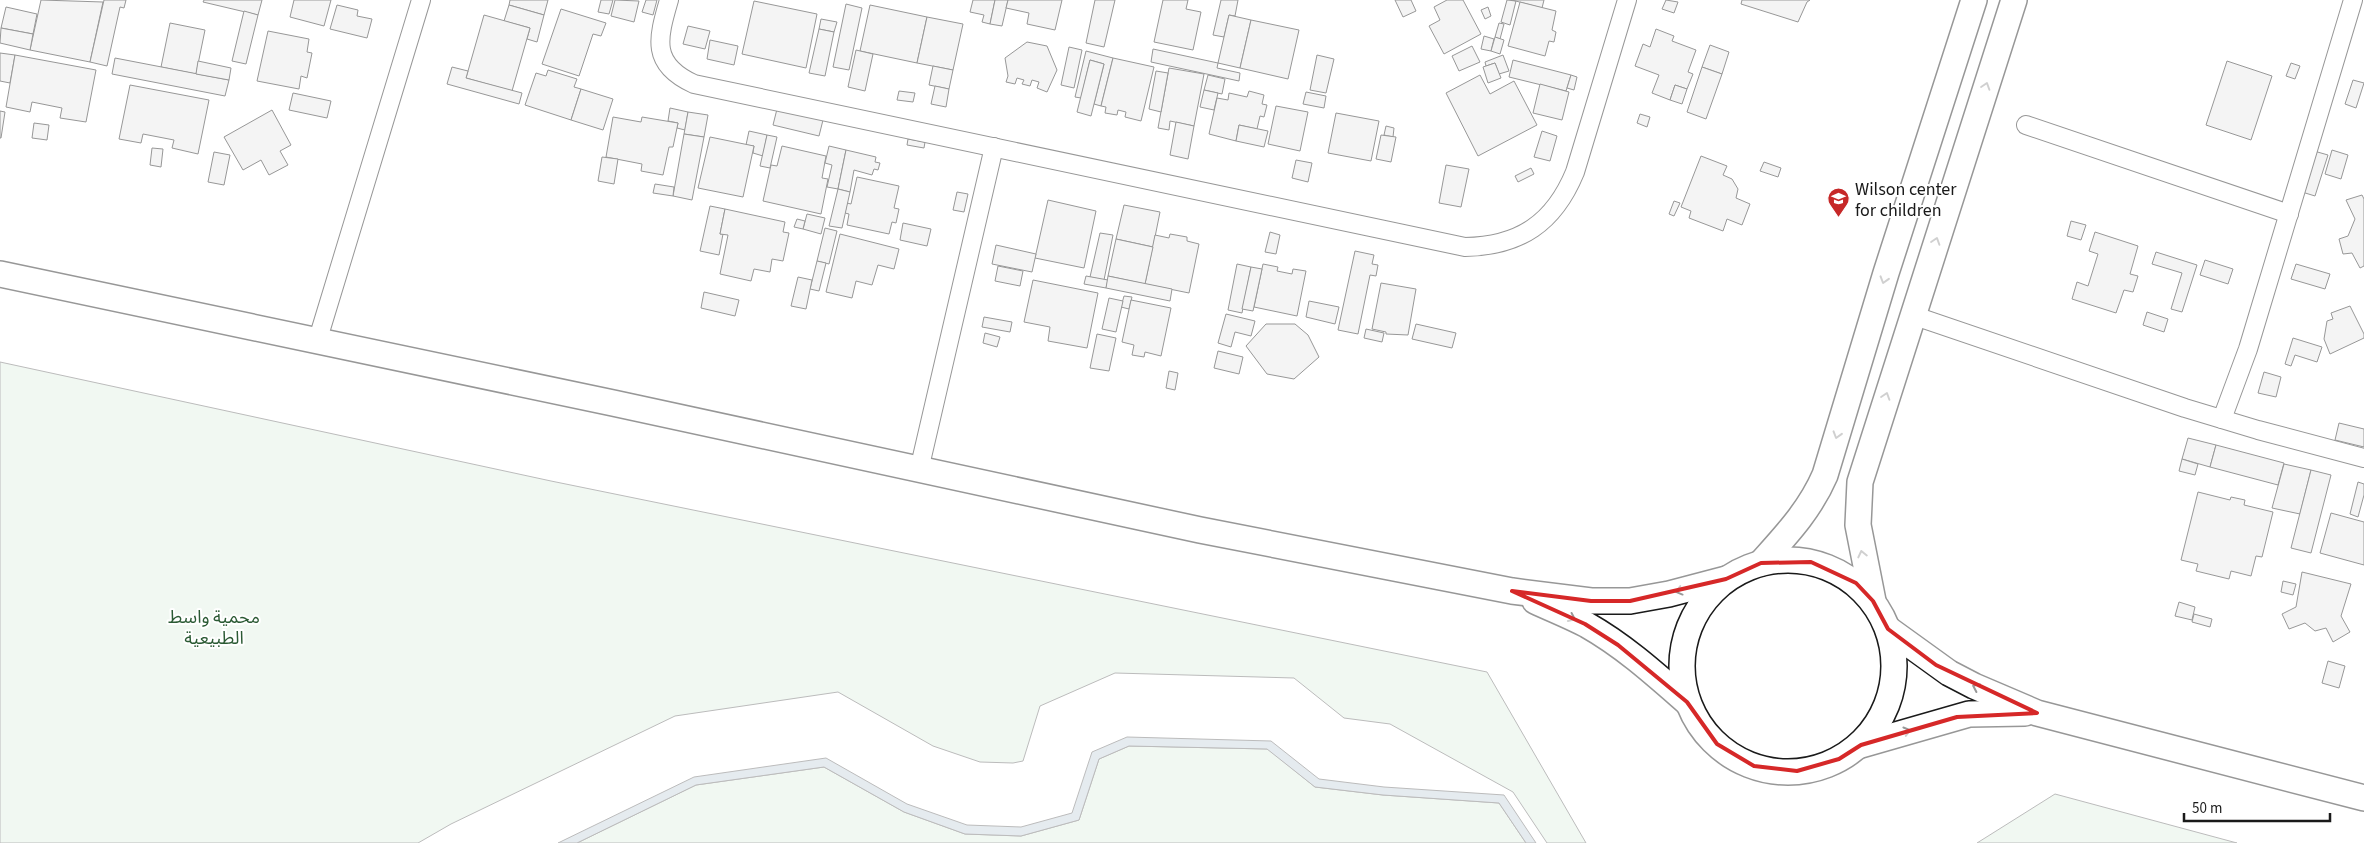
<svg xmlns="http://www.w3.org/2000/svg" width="2364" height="843" font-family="'Source Sans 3','Noto Sans Arabic',sans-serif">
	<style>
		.green { fill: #e0efe3; stroke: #6a6a6a }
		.water { fill: #c6d2dc; stroke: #6a6a6a }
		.building { fill: #e6e6e6; stroke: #1a1a1a }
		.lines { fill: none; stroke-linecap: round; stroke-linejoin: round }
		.street-casing { stroke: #1a1a1a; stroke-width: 20 }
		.secondary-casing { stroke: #1a1a1a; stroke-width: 28 }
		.street { stroke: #fff; stroke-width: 18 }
		.secondary { stroke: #fff; stroke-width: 25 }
		.oneway { stroke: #989898 }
		.marked { fill: none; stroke: #d62828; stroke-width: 4; stroke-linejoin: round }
		.labels { text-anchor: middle; stroke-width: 4; stroke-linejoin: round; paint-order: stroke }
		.poi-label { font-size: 18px; fill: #1a1a1a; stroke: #fff; text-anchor: start }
		.park-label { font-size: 18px; fill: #2b5a34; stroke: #fff }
	</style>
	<rect width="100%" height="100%" fill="#fff"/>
	<g class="green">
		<polygon points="0,362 551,481 1487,672 1586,843 1547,843 1513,792 1390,724 1344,718 1294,678 1115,673 1040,706 1023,761 1013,763 980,762 933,746 838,692 675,716 451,824 418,843 0,843"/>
		<polygon points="1129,746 1268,749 1315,787 1383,795 1499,803 1526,843 577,843 696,785 824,767 904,812 965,834 1021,836 1079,820 1099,759"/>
		<polygon points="2055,794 2237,843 1977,843"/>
	</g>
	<polygon class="water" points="1127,737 1271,741 1319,779 1384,787 1504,795 1536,843 1526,843 1499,803 1383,795 1315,787 1267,749 1129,746 1099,759 1079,820 1021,836 965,834 904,812 824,767 696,785 577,843 558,843 694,777 826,758 907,804 967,825 1021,827 1072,813 1092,752"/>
	<g class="building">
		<polygon points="41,0 103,2 90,62 30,50"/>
		<polygon points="104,0 126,0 124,8 120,7 107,66 90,62"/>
		<polygon points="204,0 262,0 258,15 203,2"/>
		<polygon points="294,0 331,0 324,26 290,17"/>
		<polygon points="510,0 548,0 544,15 509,5"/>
		<polygon points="601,0 613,0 609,14 598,12"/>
		<polygon points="615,0 639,1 634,22 611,16"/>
		<polygon points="646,0 657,0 653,15 642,12"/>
		<polygon points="973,0 995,0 990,24 982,22 984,15 970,12"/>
		<polygon points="995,0 1008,0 1002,26 990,24"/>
		<polygon points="1008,0 1062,0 1055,30 1027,24 1029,13 1006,8"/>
		<polygon points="1095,0 1115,0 1104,47 1086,43"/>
		<polygon points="1163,0 1188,0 1186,9 1201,12 1193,50 1154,42"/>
		<polygon points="1221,0 1238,0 1235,16 1229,15 1224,37 1213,35"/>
		<polygon points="1395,0 1411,0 1416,11 1403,17"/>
		<polygon points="1447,0 1463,0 1481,34 1444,54 1429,26 1440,20 1434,7"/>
		<polygon points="1507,0 1516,1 1510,25 1501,22"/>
		<polygon points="1512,0 1544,0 1542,8"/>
		<polygon points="1666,0 1678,2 1674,13 1662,9"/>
		<polygon points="1742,0 1810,0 1807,2 1798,22 1741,4"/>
		<polygon points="754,1 817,14 806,68 742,54"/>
		<polygon points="1520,2 1556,11 1552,30 1556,32 1554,42 1549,41 1545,56 1508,46"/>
		<polygon points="846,4 862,8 849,70 833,67"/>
		<polygon points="337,5 358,10 357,16 372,19 367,38 330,29"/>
		<polygon points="509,5 544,15 537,42 527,39 530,28 504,21"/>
		<polygon points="870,5 927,17 917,63 860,51"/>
		<polygon points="6,7 37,14 33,34 1,28"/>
		<polygon points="1488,7 1491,16 1485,19 1481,10"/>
		<polygon points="561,9 606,23 601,36 593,34 579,76 542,64"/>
		<polygon points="244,11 258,15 246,64 232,61"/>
		<polygon points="484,15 530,28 512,91 466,78"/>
		<polygon points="1229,15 1251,20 1240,68 1218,63"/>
		<polygon points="927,17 963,24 953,70 917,63"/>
		<polygon points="821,19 837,22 834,32 819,29"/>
		<polygon points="1251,20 1299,30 1288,79 1240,68"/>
		<polygon points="170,23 205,30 196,74 161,67"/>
		<polygon points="1499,23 1504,24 1500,39 1495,37"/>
		<polygon points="688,26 710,31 705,49 683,44"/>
		<polygon points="1,28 33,34 30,50 0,43"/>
		<polygon points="819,29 834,32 825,76 809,73"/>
		<polygon points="1656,29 1674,36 1672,41 1696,50 1688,72 1693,74 1687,89 1675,85 1670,100 1652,93 1659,75 1635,66 1643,44 1650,47"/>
		<polygon points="268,31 309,39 307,52 312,53 307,78 301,76 299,89 257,81"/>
		<polygon points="1484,36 1494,39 1491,51 1481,49"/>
		<polygon points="1495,37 1504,40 1500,54 1491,51"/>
		<polygon points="710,40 738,46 734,65 707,59"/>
		<polygon points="1027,42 1047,46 1057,70 1047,92 1037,88 1039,82 1032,80 1030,86 1022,84 1024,80 1017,78 1015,84 1006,82 1008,76 1005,58"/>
		<polygon points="1710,45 1729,52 1722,74 1702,67"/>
		<polygon points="1472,46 1480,62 1459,71 1452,56"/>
		<polygon points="1069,47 1082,50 1074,88 1061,85"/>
		<polygon points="1153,49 1218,63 1217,68 1240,73 1239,81 1151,62"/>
		<polygon points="856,50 873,54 865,91 848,87"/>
		<polygon points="1086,51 1113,58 1101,106 1094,104 1104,64 1090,60 1081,98 1075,97"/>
		<polygon points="0,53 15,55 10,83 0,81"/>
		<polygon points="15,55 96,70 86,122 60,118 62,108 32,102 30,112 6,107"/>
		<polygon points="1317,55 1334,59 1326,93 1310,90"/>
		<polygon points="1503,55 1509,71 1499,74 1495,63 1486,66 1485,62"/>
		<polygon points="115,58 229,80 225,96 112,74"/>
		<polygon points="1113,58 1154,67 1141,121 1125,117 1126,112 1118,110 1117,115 1105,113 1106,107 1101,106"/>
		<polygon points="1090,60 1104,64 1091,116 1077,112"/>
		<polygon points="1513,60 1571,75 1566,91 1509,77"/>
		<polygon points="198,61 231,68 229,80 196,74"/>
		<polygon points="2227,61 2272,76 2251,140 2206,125"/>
		<polygon points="1495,63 1501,78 1488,83 1483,67"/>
		<polygon points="2291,63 2300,66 2295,79 2286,76"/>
		<polygon points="933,66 953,70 949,89 929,85"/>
		<polygon points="452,67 468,71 466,78 522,93 519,104 447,84"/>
		<polygon points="1702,67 1722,74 1706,119 1687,112"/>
		<polygon points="1169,68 1204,74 1194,126 1170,121 1169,130 1158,128"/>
		<polygon points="548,70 577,79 574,87 581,89 571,120 525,105 536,73 546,76"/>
		<polygon points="1156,71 1168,73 1161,112 1149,109"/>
		<polygon points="1208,75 1225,79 1222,94 1204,90"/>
		<polygon points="1480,75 1490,94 1514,81 1537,125 1478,156 1446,93"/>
		<polygon points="1571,75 1577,77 1574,90 1567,88"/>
		<polygon points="2353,80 2364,83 2356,108 2345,104"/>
		<polygon points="1540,84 1569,92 1562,120 1533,113"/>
		<polygon points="130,85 209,100 198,154 172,148 174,140 143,134 141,143 119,139"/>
		<polygon points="1675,85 1687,89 1682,104 1670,100"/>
		<polygon points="935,86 949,89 946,107 931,104"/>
		<polygon points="581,89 613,99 603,130 571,120"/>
		<polygon points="1204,90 1218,93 1214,110 1200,107"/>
		<polygon points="899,91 915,93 913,102 897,100"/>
		<polygon points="1249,91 1264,95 1262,104 1267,105 1264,117 1260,116 1257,129 1239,125 1236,141 1209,134 1217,98 1228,100 1229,93 1247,97"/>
		<polygon points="1306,92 1326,96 1324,108 1303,104"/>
		<polygon points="293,93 331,101 327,118 289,110"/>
		<polygon points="1276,106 1308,112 1300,151 1268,144"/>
		<polygon points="670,108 688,112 685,130 677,128 678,123 668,121"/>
		<polygon points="777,109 823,120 819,136 773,125"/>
		<polygon points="272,110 291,145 280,151 288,165 269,175 261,160 243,170 224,137"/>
		<polygon points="0,111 5,112 1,138 0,138"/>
		<polygon points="688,112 708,115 704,137 684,134"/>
		<polygon points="1336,113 1379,121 1371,161 1328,153"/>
		<polygon points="1640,114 1650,117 1647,127 1637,123"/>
		<polygon points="613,117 641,122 642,117 678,123 673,147 669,147 663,175 641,171 642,164 606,157"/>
		<polygon points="1176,122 1194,126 1188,159 1170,155"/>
		<polygon points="34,123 49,125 47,140 32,138"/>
		<polygon points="1239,125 1268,131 1264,147 1236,141"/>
		<polygon points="1386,126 1394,128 1393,137 1384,135"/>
		<polygon points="749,131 767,135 763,156 753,153 754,146 746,145"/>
		<polygon points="1542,131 1557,136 1550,161 1534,157"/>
		<polygon points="684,134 704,137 692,200 673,196"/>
		<polygon points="767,135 777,137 770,168 760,166"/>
		<polygon points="1381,135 1396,137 1391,162 1376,159"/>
		<polygon points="710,137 754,146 743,197 698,188"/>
		<polygon points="908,139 925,142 924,148 907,145"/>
		<polygon points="782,146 826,156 822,178 828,179 821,214 763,201 771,165 777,166"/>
		<polygon points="829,146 846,150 838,189 827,187 832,165 825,163"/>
		<polygon points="152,148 163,149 161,167 150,165"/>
		<polygon points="846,150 876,157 875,162 880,163 878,170 874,169 872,175 854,170 850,192 838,189"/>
		<polygon points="2332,150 2348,155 2341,179 2325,174"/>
		<polygon points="2314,151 2328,155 2315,196 2302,192"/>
		<polygon points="214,152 230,155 224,185 208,182"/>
		<polygon points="1701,156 1727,166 1723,175 1732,179 1738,189 1736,198 1750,204 1742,225 1727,219 1723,231 1689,218 1691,211 1681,207"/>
		<polygon points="602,157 618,159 614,184 598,181"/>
		<polygon points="1296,160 1312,163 1308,182 1292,178"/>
		<polygon points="1764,162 1781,168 1778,177 1760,171"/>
		<polygon points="1446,165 1469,169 1461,207 1439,203"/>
		<polygon points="1531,168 1534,174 1518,182 1515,176"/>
		<polygon points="857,177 899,186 894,208 899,209 896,223 892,222 889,234 847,225 849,214 845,213 847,203 851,204"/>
		<polygon points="655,184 674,187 673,196 653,193"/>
		<polygon points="838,189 850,192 842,228 829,226"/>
		<polygon points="957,192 968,194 964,212 953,210"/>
		<polygon points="2362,195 2364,199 2364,266 2360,268 2352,253 2343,254 2339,239 2348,236 2355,219 2346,200"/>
		<polygon points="1048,200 1096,211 1084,268 1035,258"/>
		<polygon points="1674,201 1680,203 1674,216 1669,214"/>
		<polygon points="1124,205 1160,212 1153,247 1116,239"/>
		<polygon points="710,206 725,209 720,234 723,234 719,255 700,251"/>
		<polygon points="725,209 785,222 783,232 789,233 783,261 772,259 770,272 754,269 751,281 720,274 728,235 720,234"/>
		<polygon points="807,214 825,218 821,234 803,229"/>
		<polygon points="797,219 805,221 803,229 794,227"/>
		<polygon points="2071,221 2086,225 2081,240 2067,236"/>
		<polygon points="903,223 931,229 927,246 900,240"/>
		<polygon points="825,228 837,231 829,264 817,261"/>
		<polygon points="1270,232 1280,235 1276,254 1265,252"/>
		<polygon points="2095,232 2138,246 2130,274 2138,276 2133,292 2124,290 2116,313 2072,299 2077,282 2088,286 2098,254 2089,251"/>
		<polygon points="1100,233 1113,235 1104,280 1090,277"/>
		<polygon points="840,234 899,249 894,269 878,265 872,285 856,281 852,298 826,292"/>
		<polygon points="1170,234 1187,237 1187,241 1199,244 1189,293 1145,284 1155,235 1169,238"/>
		<polygon points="1116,239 1153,247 1145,284 1108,276"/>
		<polygon points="996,245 1036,254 1032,272 992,264"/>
		<polygon points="1355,251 1374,255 1372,264 1378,265 1376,276 1370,275 1358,334 1338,330"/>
		<polygon points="2156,252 2197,265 2182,312 2171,309 2182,273 2152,264"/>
		<polygon points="2205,260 2233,269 2228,284 2200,275"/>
		<polygon points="817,261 826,263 819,291 810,289"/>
		<polygon points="1237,264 1251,267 1242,313 1228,310"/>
		<polygon points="1263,264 1278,267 1277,271 1292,274 1293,269 1306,271 1297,316 1254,307"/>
		<polygon points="2296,264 2330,274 2325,289 2291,279"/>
		<polygon points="998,266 1023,271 1020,286 995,281"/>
		<polygon points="1251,267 1262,269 1253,311 1242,309"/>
		<polygon points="1086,276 1108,280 1106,288 1084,284"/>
		<polygon points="1108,276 1172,289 1170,301 1106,288"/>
		<polygon points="798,277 812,280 806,309 791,306"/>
		<polygon points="1033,280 1098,293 1087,348 1048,341 1050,327 1024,322"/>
		<polygon points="1381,283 1416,289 1408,335 1386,334 1386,332 1372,329"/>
		<polygon points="704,292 739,300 735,316 701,308"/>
		<polygon points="1124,296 1132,297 1129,309 1121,307"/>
		<polygon points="1109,298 1123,301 1116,332 1102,329"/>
		<polygon points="1131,300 1171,308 1161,356 1145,352 1144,357 1132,355 1134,345 1122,342"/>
		<polygon points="1309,301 1339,307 1335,324 1306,317"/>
		<polygon points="2350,306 2364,334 2364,338 2330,354 2324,339 2327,321 2333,319 2331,313"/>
		<polygon points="2147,312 2168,319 2164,332 2143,325"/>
		<polygon points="1226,314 1255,321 1251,336 1235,332 1231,347 1218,343"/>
		<polygon points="984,317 1012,322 1010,332 982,327"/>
		<polygon points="1266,324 1295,324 1308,335 1319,357 1294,379 1267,374 1246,346"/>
		<polygon points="1416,324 1456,333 1452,348 1412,339"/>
		<polygon points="1366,329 1384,333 1382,342 1364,338"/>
		<polygon points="985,333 1000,337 997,347 983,343"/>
		<polygon points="1097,334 1116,338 1109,371 1090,368"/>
		<polygon points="2293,338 2322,347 2317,362 2295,355 2291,366 2285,364"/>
		<polygon points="1218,351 1243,357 1239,374 1214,368"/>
		<polygon points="1169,371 1178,373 1175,390 1166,388"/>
		<polygon points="2264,372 2281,377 2276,397 2258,393"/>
		<polygon points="2339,423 2364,429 2364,447 2335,440"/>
		<polygon points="2188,438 2216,445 2210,467 2182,459"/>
		<polygon points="2216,445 2284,463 2278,485 2210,467"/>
		<polygon points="2182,459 2198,464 2195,475 2179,471"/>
		<polygon points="2284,464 2311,470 2300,514 2272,508"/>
		<polygon points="2311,470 2331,475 2311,553 2291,548"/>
		<polygon points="2358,482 2364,484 2364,495 2358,517 2350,514"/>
		<polygon points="2198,492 2230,500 2231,497 2245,500 2244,505 2273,512 2262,557 2256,556 2251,576 2231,571 2229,579 2196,571 2198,564 2181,560"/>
		<polygon points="2331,513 2364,522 2364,565 2320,553"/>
		<polygon points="2302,572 2351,584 2341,616 2350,632 2333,642 2326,628 2315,631 2305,623 2289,629 2282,614 2296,607"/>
		<polygon points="2283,581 2296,584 2293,595 2281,592"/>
		<polygon points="2179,602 2195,607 2192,620 2175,616"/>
		<polygon points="2194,614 2212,619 2210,627 2192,622"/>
		<polygon points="2328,661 2345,666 2339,688 2322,683"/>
	</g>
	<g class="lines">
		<defs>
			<g id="street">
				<path d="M669,0C658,38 650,64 694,84L1465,247C1520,246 1554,223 1575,172L1627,0"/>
				<polyline points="2026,125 2289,214"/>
				<polyline points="1912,315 2185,408 2258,430 2364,458"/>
				<polyline points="317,342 421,0"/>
				<polyline points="2222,419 2248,349 2353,0"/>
				<polyline points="919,470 994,147"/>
			</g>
			<g id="secondary">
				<polyline points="0,274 613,403 1200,530 1512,591 1591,601 1630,601 1669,594 1726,579"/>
				<circle cx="1788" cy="666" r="106"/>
				<path d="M1761,563C1786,535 1810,510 1825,475L1886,273L1974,0"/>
				<path d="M1535,601C1552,609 1570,616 1587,625C1624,646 1655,674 1687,702"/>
				<polyline points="1873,601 1858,525 1860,482 2014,0"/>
				<polyline points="1888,629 1949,673 1974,686 2037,713 2364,798"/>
				<polyline points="1861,745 1969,714 2025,713"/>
			</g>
		</defs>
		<use href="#street" class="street-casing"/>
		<use href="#secondary" class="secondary-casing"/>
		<use href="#street" class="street"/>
		<use href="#secondary" class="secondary"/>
	</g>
	<defs><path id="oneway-chevron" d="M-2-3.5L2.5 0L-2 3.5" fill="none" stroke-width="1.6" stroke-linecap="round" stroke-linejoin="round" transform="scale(1.25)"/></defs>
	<g class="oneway">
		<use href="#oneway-chevron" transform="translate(1986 86) rotate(-72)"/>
		<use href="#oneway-chevron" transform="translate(1936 241) rotate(-72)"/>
		<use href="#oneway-chevron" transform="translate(1884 280) rotate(107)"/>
		<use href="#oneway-chevron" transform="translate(1886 396) rotate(-72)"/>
		<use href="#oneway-chevron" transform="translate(1837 435) rotate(107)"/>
		<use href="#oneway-chevron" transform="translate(1862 554) rotate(-103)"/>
		<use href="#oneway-chevron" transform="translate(1679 591) rotate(165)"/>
		<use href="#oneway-chevron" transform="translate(1572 618) rotate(25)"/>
		<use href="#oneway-chevron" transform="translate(1976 687) rotate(-155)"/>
		<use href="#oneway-chevron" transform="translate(1907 731) rotate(-16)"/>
	</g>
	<path d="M0 0H2364V843H0ZM1811,562L1856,583L1873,601L1888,629L1936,665L2037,713L1957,717L1861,745L1839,759L1797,771L1754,766L1717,744L1687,702L1618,645L1585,624L1512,591L1591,601H1630L1726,579L1761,563Z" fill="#fff" fill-opacity=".55" fill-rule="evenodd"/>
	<path class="marked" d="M1811,562L1856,583L1873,601L1888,629L1936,665L2037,713L1957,717L1861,745L1839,759L1797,771L1754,766L1717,744L1687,702L1618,645L1585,624L1512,591L1591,601H1630L1726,579L1761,563Z"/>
	<defs>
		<symbol id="school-pin" viewBox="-11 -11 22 30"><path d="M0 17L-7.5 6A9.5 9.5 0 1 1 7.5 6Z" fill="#c62828" stroke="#fff"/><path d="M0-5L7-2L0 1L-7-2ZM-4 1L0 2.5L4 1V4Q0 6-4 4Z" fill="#fff"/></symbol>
	</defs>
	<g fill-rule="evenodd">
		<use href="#school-pin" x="1826" y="186" width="25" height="34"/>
	</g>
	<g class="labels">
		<g class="poi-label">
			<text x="1855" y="195">Wilson center<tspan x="1855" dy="21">for children</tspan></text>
		</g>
		<g class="park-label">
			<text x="214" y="623">محمية واسط<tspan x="214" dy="21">الطبيعية</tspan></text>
		</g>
	</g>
	<path d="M2184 813v8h146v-8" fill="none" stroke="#1a1a1a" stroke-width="2.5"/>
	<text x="2192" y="813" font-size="15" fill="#1a1a1a" stroke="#ffffff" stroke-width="4" paint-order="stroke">50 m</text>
</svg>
